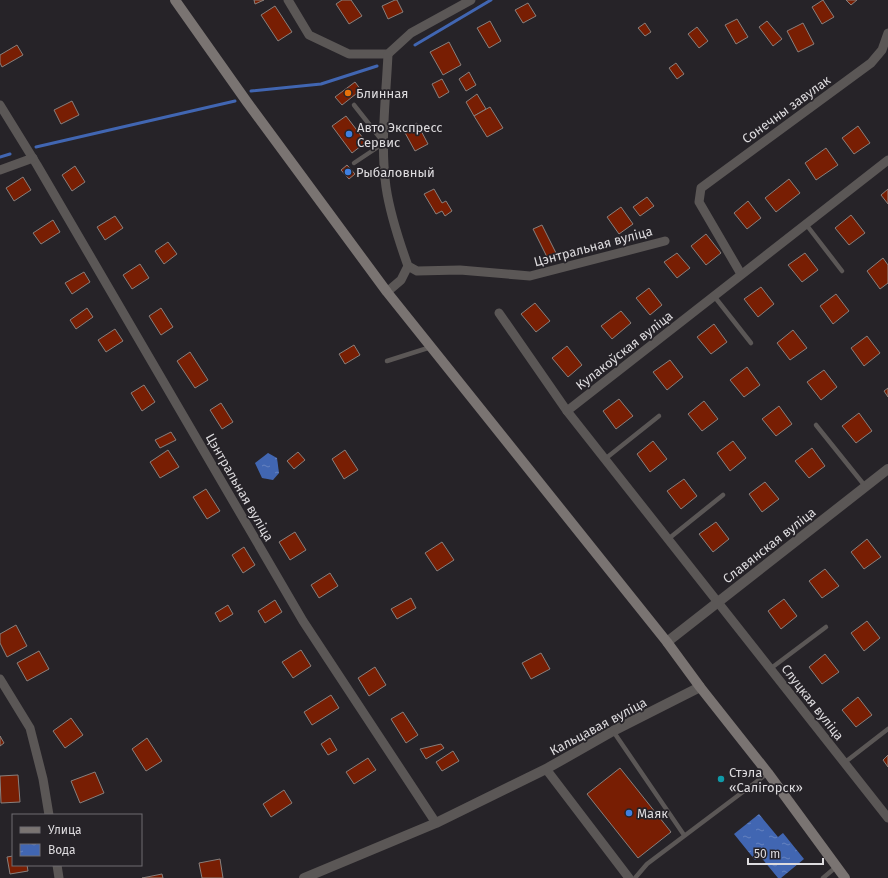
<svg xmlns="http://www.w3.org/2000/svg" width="888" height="878" font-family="'Fira Sans',sans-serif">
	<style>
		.water { fill: url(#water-ripples) }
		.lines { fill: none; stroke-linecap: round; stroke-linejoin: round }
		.stream { stroke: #4166b2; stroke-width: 3 }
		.building { fill: #781e03; stroke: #88807d }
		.service { stroke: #5b5756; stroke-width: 4.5 }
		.minor { stroke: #5b5756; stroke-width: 9 }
		.tertiary { stroke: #5b5756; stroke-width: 10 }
		.secondary { stroke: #7a7472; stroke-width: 10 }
		.food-dot { fill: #e8710a; stroke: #262328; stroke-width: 1.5 }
		.shop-dot { fill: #3f7fe0; stroke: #262328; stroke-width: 1.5 }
		.culture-dot { fill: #0f9aa8; stroke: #262328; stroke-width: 1.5 }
		.labels { text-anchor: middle; stroke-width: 3.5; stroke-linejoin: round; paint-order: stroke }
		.poi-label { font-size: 13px; fill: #dddbde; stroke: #262328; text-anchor: start }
		.street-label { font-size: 13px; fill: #dddbde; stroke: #262328 }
	</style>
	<defs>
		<pattern id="water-ripples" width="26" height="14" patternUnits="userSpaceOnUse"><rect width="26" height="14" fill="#4166b2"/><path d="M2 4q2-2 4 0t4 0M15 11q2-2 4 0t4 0" fill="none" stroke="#6582bf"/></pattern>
	</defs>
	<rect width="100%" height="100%" fill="#262328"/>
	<g class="water">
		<polygon points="268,453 277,458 279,473 273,480 262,478 255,463"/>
		<polygon points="759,814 778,837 783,833 804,859 781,878 778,878 760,856 755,860 734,834"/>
	</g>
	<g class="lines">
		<g class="stream">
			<polyline points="415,45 491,0"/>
			<polyline points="251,91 321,84 377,66"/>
			<polyline points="36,147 235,101"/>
			<polyline points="0,157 10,154"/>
		</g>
	</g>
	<g class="building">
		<polygon points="254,0 264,0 255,4"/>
		<polygon points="342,0 351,0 362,16 349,24 336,4"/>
		<polygon points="395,0 397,0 403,12 388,19 382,6"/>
		<polygon points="823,0 834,17 822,24 812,7"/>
		<polygon points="846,0 857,0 851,5"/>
		<polygon points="528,3 536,16 523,23 515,10"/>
		<polygon points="275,6 292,32 278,41 261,15"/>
		<polygon points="737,19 748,37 736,44 725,25"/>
		<polygon points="490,21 501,41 489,48 477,28"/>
		<polygon points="767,21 782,39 773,46 759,27"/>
		<polygon points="645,23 651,32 645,36 638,28"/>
		<polygon points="803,23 814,44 798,52 787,31"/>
		<polygon points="697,27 708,41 699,48 688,34"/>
		<polygon points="449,42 461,65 443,75 430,52"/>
		<polygon points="17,45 23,55 2,67 0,63 0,55"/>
		<polygon points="676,63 684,74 677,79 669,68"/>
		<polygon points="469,72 476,85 466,91 459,79"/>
		<polygon points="442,79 449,92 439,98 432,84"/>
		<polygon points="355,82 361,90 342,105 335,97"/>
		<polygon points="477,94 486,109 474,116 466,102"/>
		<polygon points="72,101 79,115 61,124 54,110"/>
		<polygon points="490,107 503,128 487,137 474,116"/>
		<polygon points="346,116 366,142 352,153 332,126"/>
		<polygon points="417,123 428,144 415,151 404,131"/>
		<polygon points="858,126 870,143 854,154 842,138"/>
		<polygon points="826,148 838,165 816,180 805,163"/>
		<polygon points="347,165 355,174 349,179 341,170"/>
		<polygon points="75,166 85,182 72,191 62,175"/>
		<polygon points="23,177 31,190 14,201 6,188"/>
		<polygon points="789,179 800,193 776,212 765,198"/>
		<polygon points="434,189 442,203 446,201 452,211 445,216 442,211 436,214 424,194"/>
		<polygon points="888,189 888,204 881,195"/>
		<polygon points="647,197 654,206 640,216 633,207"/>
		<polygon points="748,201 761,218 747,229 734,213"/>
		<polygon points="621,207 633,224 619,234 607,217"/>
		<polygon points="851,215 865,233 849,245 835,228"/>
		<polygon points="115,216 123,228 105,240 97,227"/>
		<polygon points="53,220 60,232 41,244 33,233"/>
		<polygon points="542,225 556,253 547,257 533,229"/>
		<polygon points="706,234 721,253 706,265 691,246"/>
		<polygon points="168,242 177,254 164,264 155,251"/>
		<polygon points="677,253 690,268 677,278 664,262"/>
		<polygon points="805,253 818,270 802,282 788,265"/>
		<polygon points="883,258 888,265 888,283 880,289 867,271"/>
		<polygon points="140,264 149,278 132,289 123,275"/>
		<polygon points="84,272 90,282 72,294 65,283"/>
		<polygon points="761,287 774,304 758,317 744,299"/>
		<polygon points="649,288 662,305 650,315 636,298"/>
		<polygon points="836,294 849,311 833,324 820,306"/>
		<polygon points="535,303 550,321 536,332 521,314"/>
		<polygon points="87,308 93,317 76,329 70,320"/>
		<polygon points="161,308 173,327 161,335 149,316"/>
		<polygon points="621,311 631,323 612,339 601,326"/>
		<polygon points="714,324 727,342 711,354 697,337"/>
		<polygon points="115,329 123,341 106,352 98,340"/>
		<polygon points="793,330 807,348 790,360 777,343"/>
		<polygon points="867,336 880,353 864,366 851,348"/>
		<polygon points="354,345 360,355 345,364 339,354"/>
		<polygon points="567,346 582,365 568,377 552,358"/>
		<polygon points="190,352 208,380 195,388 177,361"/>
		<polygon points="670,360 683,377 667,390 653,372"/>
		<polygon points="747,367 760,385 744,397 730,380"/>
		<polygon points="824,370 837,387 821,400 807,382"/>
		<polygon points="144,385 155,402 142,411 131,393"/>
		<polygon points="888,388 888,397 884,391"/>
		<polygon points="619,399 633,416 616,429 603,411"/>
		<polygon points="704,401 718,419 702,431 688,414"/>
		<polygon points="221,403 233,422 222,429 210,410"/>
		<polygon points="779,406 792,424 776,436 762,419"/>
		<polygon points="859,413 872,431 856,443 842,426"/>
		<polygon points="171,432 176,440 160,448 155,440"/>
		<polygon points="653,441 667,459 650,472 637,454"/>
		<polygon points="733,441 746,458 730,471 717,453"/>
		<polygon points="812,448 825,466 809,478 795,461"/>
		<polygon points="168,450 179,467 160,478 150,462"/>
		<polygon points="345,450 358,470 344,479 332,459"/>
		<polygon points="298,452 305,460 294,469 287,461"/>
		<polygon points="684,479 697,496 681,509 667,491"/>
		<polygon points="765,482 779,499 762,512 749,494"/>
		<polygon points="206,489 220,511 207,519 193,497"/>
		<polygon points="716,522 729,539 713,552 699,534"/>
		<polygon points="295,532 306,550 290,560 279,542"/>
		<polygon points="867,539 881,557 864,569 851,552"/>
		<polygon points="442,542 454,560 437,571 425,553"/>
		<polygon points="244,547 255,565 243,573 232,555"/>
		<polygon points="825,569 839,586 822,598 809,581"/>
		<polygon points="330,573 338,586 319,598 311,585"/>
		<polygon points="411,598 416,608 397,619 391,609"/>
		<polygon points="784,599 797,616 781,629 768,611"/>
		<polygon points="275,600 282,612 265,623 258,611"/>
		<polygon points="228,605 233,614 220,622 215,613"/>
		<polygon points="867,621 880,638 864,651 851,633"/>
		<polygon points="16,625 27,646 7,657 0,643 0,634"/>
		<polygon points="301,650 311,666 293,678 282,662"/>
		<polygon points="39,651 49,669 27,681 17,663"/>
		<polygon points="541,653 550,669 531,679 522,663"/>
		<polygon points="825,654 839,672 822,684 809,667"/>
		<polygon points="375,667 386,685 369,696 358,678"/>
		<polygon points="331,695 339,708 312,725 304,712"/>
		<polygon points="858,697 872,715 856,727 842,710"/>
		<polygon points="403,712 418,735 406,743 391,719"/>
		<polygon points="71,718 83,735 65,748 53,731"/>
		<polygon points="0,736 4,743 0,746"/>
		<polygon points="147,738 162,761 146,771 132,749"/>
		<polygon points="330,738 337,750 328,755 321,744"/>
		<polygon points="441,744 444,748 426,759 420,749"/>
		<polygon points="453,751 459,761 442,771 436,762"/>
		<polygon points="888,755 888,767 883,760"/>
		<polygon points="368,758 376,770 354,784 346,772"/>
		<polygon points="620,768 671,832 638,858 587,794"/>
		<polygon points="95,772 104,793 80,803 71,781"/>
		<polygon points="18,775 20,802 1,803 0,776"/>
		<polygon points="284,790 292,803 271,817 263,804"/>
		<polygon points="13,856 13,865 27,865 28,871 10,874 7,857"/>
		<polygon points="220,859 223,878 202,878 199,863"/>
		<polygon points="162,874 163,878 142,878"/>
	</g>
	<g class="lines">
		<g class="service">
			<polyline points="354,163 384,143 354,105"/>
			<polyline points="805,223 842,271"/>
			<polyline points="714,296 751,343"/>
			<polyline points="387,361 431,347"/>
			<polyline points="816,425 865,486"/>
			<polyline points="605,459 659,416"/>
			<polyline points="667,540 723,495"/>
			<polyline points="770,669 826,627"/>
			<polyline points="613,731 684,835"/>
			<polyline points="844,763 888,729"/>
			<polyline points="635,878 647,864 768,773"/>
			<polyline points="823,878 836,867"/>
		</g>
		<g class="minor">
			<polyline points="288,0 309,35 349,54 388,54 411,33 471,0"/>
			<path d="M388,54C386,98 380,143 386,187C390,214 399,241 408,266L417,271L460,270L530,276L665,241"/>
			<polyline points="0,105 37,165 303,621 436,823"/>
			<polyline points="0,170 33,158"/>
			<polyline points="741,274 699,202 701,188 871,63 882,50 888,33"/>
			<polyline points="387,292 401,280 408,266"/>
			<polyline points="499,313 567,411 888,818"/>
			<polyline points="567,411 888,160"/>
			<polyline points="0,679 30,728 43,779 49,815"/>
			<polyline points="546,769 629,878"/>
			<polyline points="57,865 59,878"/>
		</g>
		<g class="tertiary">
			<polyline points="667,642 888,469"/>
			<polyline points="304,878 436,823 546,769 613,731 700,687"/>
		</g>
		<polyline class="secondary" points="175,0 247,102 387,292 667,642 700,687 768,773 845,878"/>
	</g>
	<circle class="food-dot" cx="348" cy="93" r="4"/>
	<g class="shop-dot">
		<circle cx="349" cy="134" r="4"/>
		<circle cx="348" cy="172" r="4"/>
		<circle cx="629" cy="813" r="4"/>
	</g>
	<circle class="culture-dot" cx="721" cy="779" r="4"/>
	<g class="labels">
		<g class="poi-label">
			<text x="356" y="98">Блинная</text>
			<text x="357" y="132">Авто Экспресс<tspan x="357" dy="15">Сервис</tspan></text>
			<text x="356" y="177">Рыбаловный</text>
			<text x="729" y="777">Стэла<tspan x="729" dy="15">«Салігорск»</tspan></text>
			<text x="637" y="818">Маяк</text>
		</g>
		<g class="street-label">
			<text transform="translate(786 109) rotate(-36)" y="5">Сонечны завулак</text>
			<text transform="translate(593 246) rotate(-15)" y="5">Цэнтральная вуліца</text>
			<text transform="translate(624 350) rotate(-38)" y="5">Кулакоўская вуліца</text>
			<text transform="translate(240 487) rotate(60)" y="5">Цэнтральная вуліца</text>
			<text transform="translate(769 545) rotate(-38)" y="5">Славянская вуліца</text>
			<text transform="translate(813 702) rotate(52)" y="5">Слуцкая вуліца</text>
			<text transform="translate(598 726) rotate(-28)" y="5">Кальцавая вуліца</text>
		</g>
	</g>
	<rect x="12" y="814" width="130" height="52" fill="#262328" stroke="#6f6d71"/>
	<rect x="20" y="827" width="20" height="6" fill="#7a7472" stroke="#6f6d71"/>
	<text x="48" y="834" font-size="12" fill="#dddbde">Улица</text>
	<rect x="20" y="844" width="20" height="12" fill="url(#water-ripples)" stroke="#6f6d71"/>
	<text x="48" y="854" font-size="12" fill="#dddbde">Вода</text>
	<path d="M748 858v6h75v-6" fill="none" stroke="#dddbde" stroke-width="2"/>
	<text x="754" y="858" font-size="12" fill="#dddbde" stroke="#262328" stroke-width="3" paint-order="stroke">50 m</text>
</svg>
